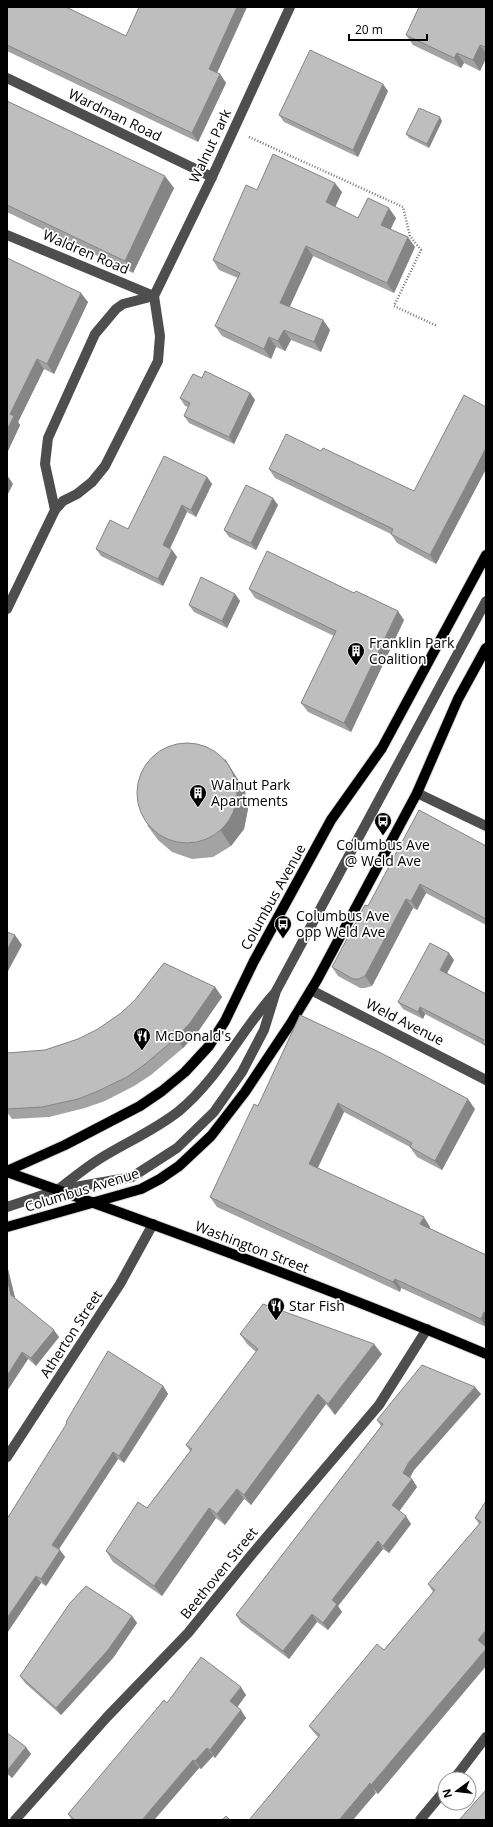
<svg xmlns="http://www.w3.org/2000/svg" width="493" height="1827" font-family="'Open Sans',sans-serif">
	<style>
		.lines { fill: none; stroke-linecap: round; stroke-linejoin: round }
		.major-casing { stroke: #dbdbdb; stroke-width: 12 }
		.path { stroke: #707070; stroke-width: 2.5; stroke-dasharray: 1 2; stroke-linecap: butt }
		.minor { stroke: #4e4e4e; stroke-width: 10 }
		.major { stroke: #000; stroke-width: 10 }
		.wall { fill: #a3a3a3 }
		.shaded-wall { fill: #858585 }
		.building { fill: #bebebe; stroke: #858585 }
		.labels { text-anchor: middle; stroke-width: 3.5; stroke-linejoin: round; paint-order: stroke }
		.street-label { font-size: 14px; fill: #000; stroke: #fff }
		.poi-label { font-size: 14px; fill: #000; stroke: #fff; text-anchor: start }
	</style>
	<rect width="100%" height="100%" fill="#fff"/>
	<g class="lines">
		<defs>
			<g id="major">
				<polyline points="7,1171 65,1145 140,1106 162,1091 185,1072 209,1046 225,1021 254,961 331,820 382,748 486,555"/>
				<path d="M7,1172C168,1229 329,1288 486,1354"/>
				<polyline points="7,1227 141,1189 160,1179 179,1166 211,1136 245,1092 291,1023 317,980 417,793 458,699 486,648"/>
			</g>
		</defs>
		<use href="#major" class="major-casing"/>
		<polyline class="path" points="249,137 403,207 410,236 421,250 394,306 437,326"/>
		<g class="minor">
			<polyline points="7,78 212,177"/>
			<polyline points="7,235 154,296"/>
			<polyline points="55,510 45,464 48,438 95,334 116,309 123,304 154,296"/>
			<polyline points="7,609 55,510 63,501 77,494 92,482 105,466 158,361 160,336 154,296 212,177 290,7"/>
			<polyline points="417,793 486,826"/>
			<polyline points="311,990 486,1080"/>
			<path d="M59,1189C73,1178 86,1167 101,1158C127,1142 155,1130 179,1111C219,1078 241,1030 275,993"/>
			<polyline points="7,1207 58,1190 132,1177 177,1148 214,1112 242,1072 264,1030 276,991 486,601"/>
			<polyline points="7,1457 120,1284 153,1224"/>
			<polyline points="454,1779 486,1737"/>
			<polyline points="15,1820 107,1717 188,1633 253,1553 379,1405 427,1329"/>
			<polyline points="420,1820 445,1790"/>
		</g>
		<use href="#major" class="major"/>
	</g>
	<g class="wall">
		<polygon points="7,7 126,36 247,7 217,73 220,74 226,83 198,142 7,51"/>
		<polygon points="486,7 486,58 480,71 464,63 461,68 413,45 406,35"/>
		<polygon points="388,91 358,157 284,122 279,115"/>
		<polygon points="7,101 174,188 133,273 7,212"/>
		<polygon points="442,121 429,148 409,138 406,134"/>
		<polygon points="257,190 342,192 335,207 358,218 396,218 390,229 415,247 394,293 313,256 289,307 323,320 330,330 321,352 291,340 285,351 276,347 271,359 222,336 215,326 238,278 219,270 213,260"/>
		<polygon points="7,258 88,302 54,374 44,369 18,422 20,425 7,453"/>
		<polygon points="202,378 250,393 255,400 234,444 189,423 184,416 188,407 185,406 180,398"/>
		<polygon points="486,407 486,469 436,564 397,543 391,534 275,478 269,469 321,451 414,491"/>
		<polygon points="207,477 212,484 196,517 187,512 170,549 172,550 177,557 163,586 101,556 96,549 128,529"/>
		<polygon points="278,505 256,550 229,537 224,530"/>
		<polygon points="249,589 354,593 404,620 351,732 308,712 301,703 334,636 255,598"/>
		<polygon points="235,594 240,601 227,628 194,612 189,605"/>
		<polygon points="225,759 245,791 248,809 244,829 231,846 213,857 192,859 172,852 158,840 147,825"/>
		<polygon points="486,846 486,925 426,893 417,910 413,908 372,986 365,988 360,988 338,976 332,967 368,906"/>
		<polygon points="454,960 447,973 486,994 486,1048 484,1045 425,1014 423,1019 403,1009 398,1002"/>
		<polygon points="215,987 222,997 197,1033 183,1048 151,1075 134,1086 105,1101 85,1108 49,1117 12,1119 7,1112 7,1109 45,1050 78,1039"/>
		<polygon points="300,1015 475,1109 442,1170 417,1157 410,1147 344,1112 318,1168 430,1227 429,1228 486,1255 486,1327 401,1288 400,1292 217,1207 210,1197 258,1106"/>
		<polygon points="7,1265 15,1298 59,1337 36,1366 28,1359 7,1391"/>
		<polygon points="240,1334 382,1354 335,1415 326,1404 251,1505 244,1499 225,1525 216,1518 162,1596 113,1562 106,1551 147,1508 190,1451 186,1445 256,1352 247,1344"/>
		<polygon points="163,1386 168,1394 124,1463 118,1459 59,1549 65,1557 46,1586 41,1583 7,1633 67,1424 66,1422"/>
		<polygon points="481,1394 414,1470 410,1478 412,1479 417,1487 399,1511 411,1524 389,1553 383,1549 338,1606 342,1612 328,1630 317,1622 289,1659 241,1623 236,1615 381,1426 377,1420"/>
		<polygon points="486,1501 486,1666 378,1794 316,1735 309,1726 384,1650 433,1592 428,1584 479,1524 475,1518"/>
		<polygon points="132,1616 137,1623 113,1658 61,1715 25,1683 20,1676"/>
		<polygon points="246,1695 237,1707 246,1718 215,1758 213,1756 201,1769 199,1768 154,1820 72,1820 68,1814 167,1703"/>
		<polygon points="7,1733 31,1754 12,1778 7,1774"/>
	</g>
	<g class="shaded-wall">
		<polygon points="237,7 247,7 215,77 209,69"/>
		<polygon points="480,45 486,53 486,58 480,71 473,60"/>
		<polygon points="457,53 464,63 461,68 454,58"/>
		<polygon points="220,74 226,83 198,142 192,133"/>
		<polygon points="383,84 388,91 358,157 353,150"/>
		<polygon points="440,117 442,121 429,148 427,144"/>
		<polygon points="165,176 174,188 133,273 125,261"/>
		<polygon points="335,183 342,192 333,212 326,202"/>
		<polygon points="389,208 396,218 388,235 381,225"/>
		<polygon points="408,237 415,247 394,293 387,283"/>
		<polygon points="306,246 313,256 287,313 280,303"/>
		<polygon points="81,293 88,302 54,374 47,364"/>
		<polygon points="323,320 330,330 321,352 314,342"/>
		<polygon points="284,330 291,340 285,351 278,341"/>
		<polygon points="269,337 276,347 271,359 264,349"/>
		<polygon points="37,359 44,369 18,422 20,425 7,453 7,430 10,414"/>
		<polygon points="250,393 255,400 234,444 229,437"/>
		<polygon points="486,448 486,469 436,564 430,555"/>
		<polygon points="7,475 13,484 7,496"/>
		<polygon points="207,477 212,484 196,517 191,510"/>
		<polygon points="273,498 278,505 256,550 251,543"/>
		<polygon points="182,505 187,512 168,552 163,545"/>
		<polygon points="172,550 177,557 163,586 158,579"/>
		<polygon points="235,594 240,601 227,628 222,621"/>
		<polygon points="398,611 404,620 351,732 344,723"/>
		<polygon points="225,759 245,791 248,809 244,829 231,846 221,831"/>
		<polygon points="420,884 426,893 417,910 411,901"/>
		<polygon points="406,899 413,908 372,986 365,976"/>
		<polygon points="15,935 22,945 7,973 7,950"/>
		<polygon points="449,953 454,960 445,977 440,970"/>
		<polygon points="215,987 222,997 197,1033 183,1048 176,1038"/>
		<polygon points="420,1007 425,1014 423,1019 418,1012"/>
		<polygon points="468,1099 475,1109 442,1170 435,1161"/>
		<polygon points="338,1103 344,1112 315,1173 309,1164"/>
		<polygon points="424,1217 430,1227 427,1233 420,1224"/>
		<polygon points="7,1265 16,1302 11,1295 7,1278"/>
		<polygon points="395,1279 401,1288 400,1292 393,1282"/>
		<polygon points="484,1312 486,1314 486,1326 481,1319"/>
		<polygon points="54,1330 59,1337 36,1366 31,1358"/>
		<polygon points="374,1344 382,1354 335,1415 328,1404"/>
		<polygon points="22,1352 28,1359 7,1391 7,1376"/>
		<polygon points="163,1386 168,1394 124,1463 119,1456"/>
		<polygon points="475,1387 481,1394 414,1470 408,1480 403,1473 409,1462"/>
		<polygon points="318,1394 326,1404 251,1505 244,1495"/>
		<polygon points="113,1452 118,1459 57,1552 52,1545"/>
		<polygon points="412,1479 417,1487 398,1513 392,1505"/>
		<polygon points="237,1489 244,1499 225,1525 217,1514"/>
		<polygon points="209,1508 216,1518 162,1596 154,1586"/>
		<polygon points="406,1516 411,1524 389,1553 383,1546"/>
		<polygon points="378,1541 383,1549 338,1606 342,1612 328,1630 323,1623 332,1600"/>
		<polygon points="60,1550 65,1557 46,1586 41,1579"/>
		<polygon points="36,1576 41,1583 7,1633 7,1618"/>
		<polygon points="312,1614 317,1622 289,1659 283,1651"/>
		<polygon points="132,1616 137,1623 113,1658 61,1715 56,1708"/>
		<polygon points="486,1630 486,1647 478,1640"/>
		<polygon points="486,1649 486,1666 378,1794 371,1785"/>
		<polygon points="241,1687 246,1695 236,1709 230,1701"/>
		<polygon points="241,1710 246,1718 215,1758 210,1750"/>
		<polygon points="26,1747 31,1754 12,1778 7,1771"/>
		<polygon points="207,1748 213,1756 201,1769 195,1761"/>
		<polygon points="193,1760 199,1768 154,1820 142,1820"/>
		<polygon points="370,1783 376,1793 353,1820 339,1820"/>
	</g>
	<g class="building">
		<polygon points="7,7 66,7 126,36 139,7 237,7 209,69 220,74 192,133 7,45"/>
		<polygon points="419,7 486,7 486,47 480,45 473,60 457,53 454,58 406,35"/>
		<polygon points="310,50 383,84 353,150 279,115"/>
		<polygon points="7,101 165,176 125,261 7,205"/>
		<polygon points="419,108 440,117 427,144 406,134"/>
		<polygon points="273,154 335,183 326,202 358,218 368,198 389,208 381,225 408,237 387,283 306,246 280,303 323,320 314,342 284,330 278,341 269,337 264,349 215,326 240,273 213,260 246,185 257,190"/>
		<polygon points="7,258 81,293 47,364 37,359 10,414 14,416 7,430"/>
		<polygon points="205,371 250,393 229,437 184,416 190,403 180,398 193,374 202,378"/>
		<polygon points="464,395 486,407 486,448 430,555 391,534 393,529 269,469 286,434 321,451 323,448 414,491"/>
		<polygon points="164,456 207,477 191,510 182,505 163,545 172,550 158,579 96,549 110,520 128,529"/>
		<polygon points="246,485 273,498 251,543 224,530"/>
		<polygon points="267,551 354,593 356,591 398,611 344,723 301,703 336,631 249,589"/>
		<polygon points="201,577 235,594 222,621 189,605"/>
		<circle cx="187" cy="793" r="50"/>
		<polygon points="419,810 486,846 486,919 420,884 411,901 406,899 365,976 359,979 353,979 332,967 365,905 368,906"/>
		<polygon points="7,932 15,935 7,950"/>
		<polygon points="430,943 449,953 440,970 486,994 486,1045 482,1043 484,1040 420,1007 418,1012 398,1002"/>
		<polygon points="164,963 215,987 190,1023 176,1038 144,1065 127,1077 98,1091 78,1099 42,1107 7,1109 7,1053 45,1050 78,1039 98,1029 121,1013 135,1000"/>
		<polygon points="300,1015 381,1053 468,1099 435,1161 410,1147 412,1143 338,1103 309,1164 424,1217 420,1224 486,1255 486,1313 484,1312 481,1319 395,1279 393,1282 210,1197 254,1104 258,1106"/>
		<polygon points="7,1278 11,1295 54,1330 31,1358 22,1352 7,1376"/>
		<polygon points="263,1304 374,1344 328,1404 318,1394 244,1495 237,1489 217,1514 209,1508 154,1586 106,1551 138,1502 147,1508 192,1449 186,1445 258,1349 240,1334"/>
		<polygon points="108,1351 163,1386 119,1456 113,1452 52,1545 60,1550 41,1579 36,1576 7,1618 7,1519 67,1423 66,1422"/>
		<polygon points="422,1365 475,1387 409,1462 403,1473 412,1479 392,1505 406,1516 383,1546 378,1541 332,1600 337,1604 323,1623 312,1614 283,1651 236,1615 383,1424 377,1420"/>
		<polygon points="486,1501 486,1630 478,1640 486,1647 486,1649 371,1785 370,1783 339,1820 249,1820 320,1735 309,1726 377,1644 384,1650 435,1590 428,1584 481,1522 475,1518"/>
		<polygon points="86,1586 132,1616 108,1650 56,1708 20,1676 70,1603"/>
		<polygon points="201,1657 241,1687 230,1701 241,1710 210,1750 207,1748 195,1761 193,1760 142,1820 75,1820 68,1814 164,1700 167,1703"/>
		<polygon points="7,1733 26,1747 7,1771"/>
		<polygon points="486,1790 486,1820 459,1820"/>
		<polygon points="226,1816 230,1820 222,1820"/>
	</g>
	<defs>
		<symbol id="building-pin" viewBox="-11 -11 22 30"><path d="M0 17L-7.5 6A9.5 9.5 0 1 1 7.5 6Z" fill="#000" stroke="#fff"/><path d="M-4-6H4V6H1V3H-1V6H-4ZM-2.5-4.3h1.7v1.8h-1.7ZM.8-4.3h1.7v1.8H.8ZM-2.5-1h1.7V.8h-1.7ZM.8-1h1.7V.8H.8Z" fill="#fff"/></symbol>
		<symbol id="bus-pin" viewBox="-11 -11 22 30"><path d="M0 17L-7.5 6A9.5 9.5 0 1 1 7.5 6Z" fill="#000" stroke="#fff"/><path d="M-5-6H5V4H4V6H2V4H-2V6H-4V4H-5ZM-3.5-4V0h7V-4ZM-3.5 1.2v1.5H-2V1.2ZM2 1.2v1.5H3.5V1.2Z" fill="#fff"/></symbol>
		<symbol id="restaurant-pin" viewBox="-11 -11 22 30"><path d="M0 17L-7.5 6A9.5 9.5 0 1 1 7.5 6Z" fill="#000" stroke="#fff"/><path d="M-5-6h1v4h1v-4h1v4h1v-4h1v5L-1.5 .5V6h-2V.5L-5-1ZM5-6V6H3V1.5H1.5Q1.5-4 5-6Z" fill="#fff"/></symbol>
	</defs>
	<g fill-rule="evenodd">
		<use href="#building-pin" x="346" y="641" width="20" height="27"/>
		<use href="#building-pin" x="188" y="783" width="20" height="27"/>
		<use href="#bus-pin" x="373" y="811" width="20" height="27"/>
		<use href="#bus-pin" x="273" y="914" width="20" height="27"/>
		<use href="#restaurant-pin" x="132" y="1026" width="20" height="27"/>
		<use href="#restaurant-pin" x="266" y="1296" width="20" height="27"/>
	</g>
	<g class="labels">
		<g class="street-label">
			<text transform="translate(115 115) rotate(26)" y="5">Wardman Road</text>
			<text transform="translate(210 146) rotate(-65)" y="5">Walnut Park</text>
			<text transform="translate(86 252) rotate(23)" y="5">Waldren Road</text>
			<text transform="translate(273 897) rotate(-61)" y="5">Columbus Avenue</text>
			<text transform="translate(405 1022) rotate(27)" y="5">Weld Avenue</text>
			<text transform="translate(82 1190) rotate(-17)" y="5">Columbus Avenue</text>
			<text transform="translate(252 1247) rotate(21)" y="5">Washington Street</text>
			<text transform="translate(71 1334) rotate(-57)" y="5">Atherton Street</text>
			<text transform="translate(219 1573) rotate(-51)" y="5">Beethoven Street</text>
		</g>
		<g class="poi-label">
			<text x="369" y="648">Franklin Park<tspan x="369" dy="16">Coalition</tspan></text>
			<text x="211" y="790">Walnut Park<tspan x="211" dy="16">Apartments</tspan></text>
			<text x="383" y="850" text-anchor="middle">Columbus Ave<tspan x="383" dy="16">@ Weld Ave</tspan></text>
			<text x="296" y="921">Columbus Ave<tspan x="296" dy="16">opp Weld Ave</tspan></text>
			<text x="155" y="1041">McDonald's</text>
			<text x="289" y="1311">Star Fish</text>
		</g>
	</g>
	<rect width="493" height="1827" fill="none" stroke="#000000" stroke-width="16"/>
	<g transform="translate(457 1791) rotate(255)"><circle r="19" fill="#ffffff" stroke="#999999"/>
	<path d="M0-3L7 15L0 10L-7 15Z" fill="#000000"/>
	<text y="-6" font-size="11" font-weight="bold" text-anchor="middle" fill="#000000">N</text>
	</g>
	<path d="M349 34v6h78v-6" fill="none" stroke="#000000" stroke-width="2"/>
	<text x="355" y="34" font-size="12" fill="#000000" stroke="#ffffff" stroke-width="3" paint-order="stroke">20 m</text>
</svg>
